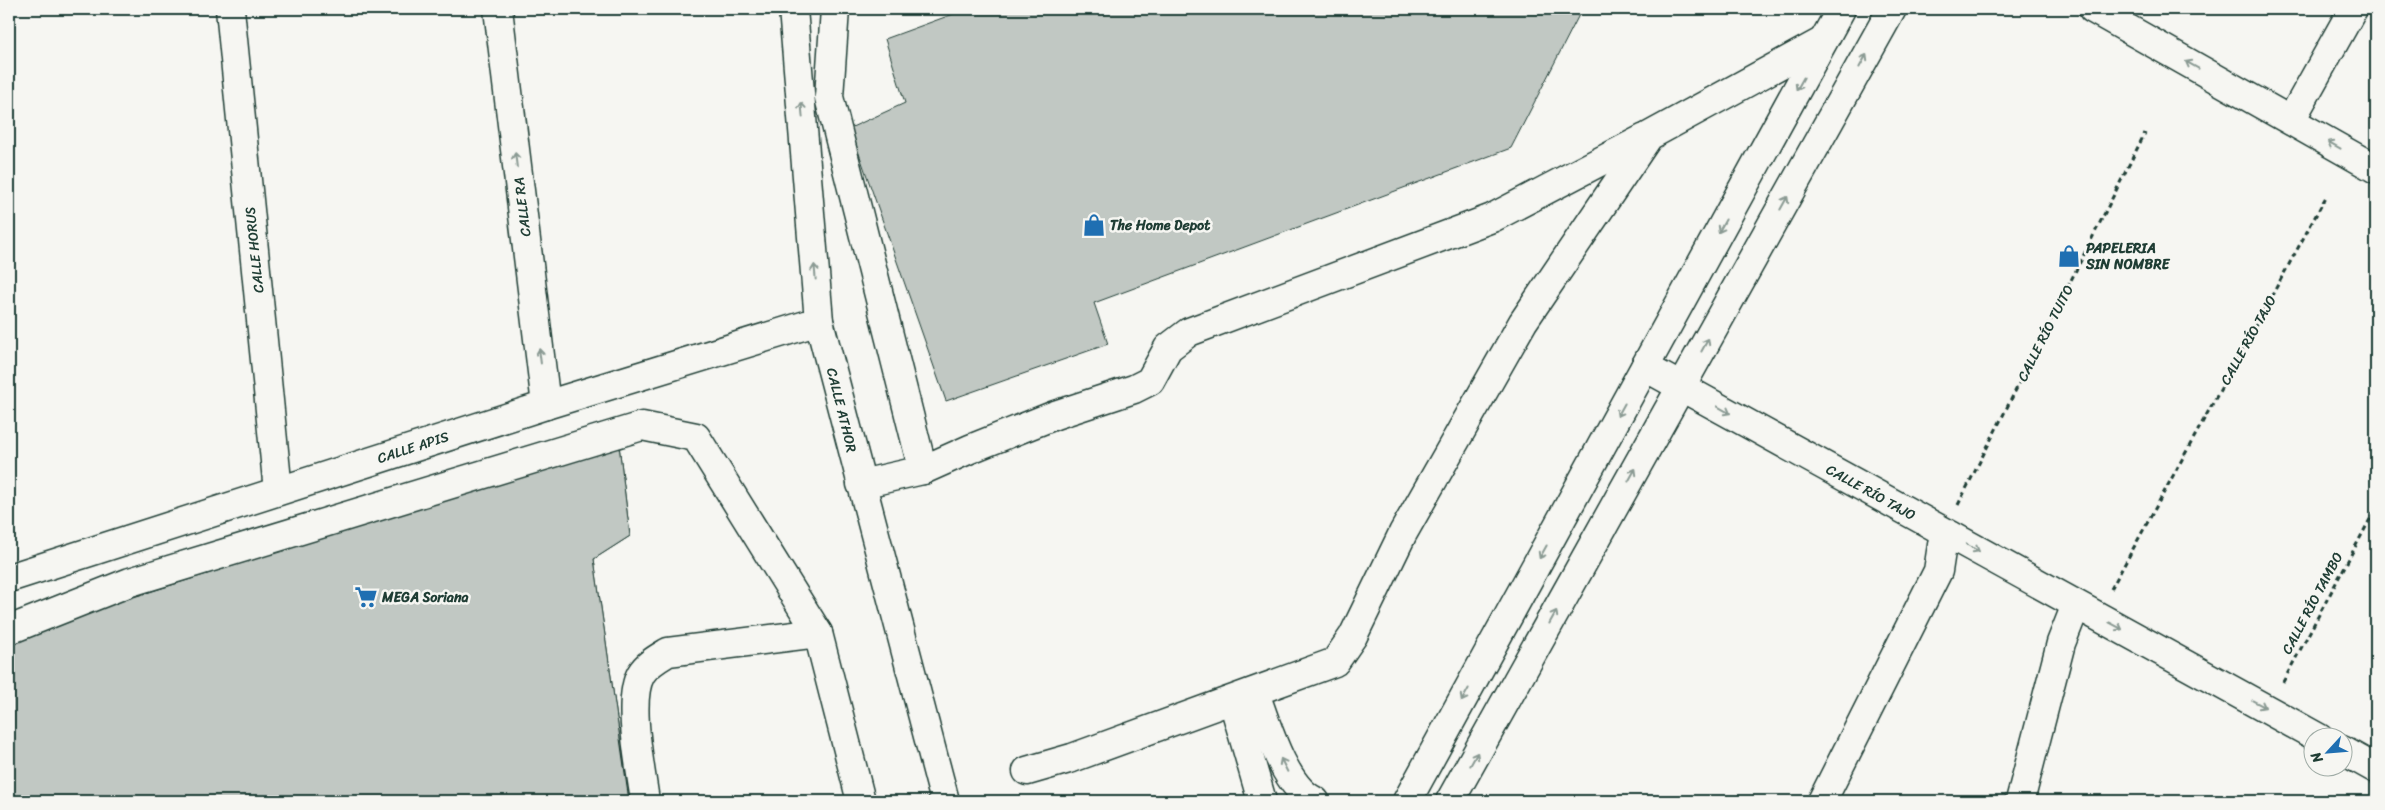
<svg xmlns="http://www.w3.org/2000/svg" width="2385" height="810" font-family="Sriracha,sans-serif">
	<style>
		.building { fill: #c1c8c3; stroke: #1f3d34 }
		.lines { fill: none; stroke-linecap: round; stroke-linejoin: round }
		.minor-casing { stroke: #1f3d34; stroke-width: 31 }
		.major-casing { stroke: #1f3d34; stroke-width: 31 }
		.path { stroke: #1f3d34; stroke-width: 3; stroke-dasharray: 5 4; stroke-linecap: butt }
		.minor { stroke: #f6f6f2; stroke-width: 28 }
		.major { stroke: #f6f6f2; stroke-width: 28 }
		.oneway { stroke: #8a9a93 }
		.labels { text-anchor: middle; stroke-width: 5; stroke-linejoin: round; paint-order: stroke }
		.street-label { font-size: 14px; fill: #1f3d34; stroke: #f6f6f2 }
		.poi-label { font-size: 14px; font-weight: bold; fill: #1f3d34; stroke: #f6f6f2; text-anchor: start }
	</style>
	<rect width="100%" height="100%" fill="#f6f6f2"/>
	<filter id="ink" filterUnits="userSpaceOnUse"><feTurbulence type="fractalNoise" baseFrequency=".02" numOctaves="2"/><feDisplacementMap in="SourceGraphic" scale="10" xChannelSelector="R" yChannelSelector="G"/><feConvolveMatrix kernelMatrix="1 2 1 2 8 2 1 2 1" color-interpolation-filters="sRGB"/></filter>
	<g filter="url(#ink)">
		<g class="building">
			<polygon points="967,9 1581,9 1581,11 1511,148 1094,303 1108,344 946,401 850,128 905,103 885,39"/>
			<polygon points="619,445 630,536 594,559 629,801 9,801 9,636"/>
			<polygon points="619,445 630,536 594,559 629,801 9,801 9,636"/>
		</g>
		<g class="lines">
			<defs>
				<g id="minor">
					<polyline points="230,9 278,491"/>
					<polyline points="498,9 546,405"/>
					<polyline points="793,9 819,321 945,801"/>
					<polyline points="835,9 829,97 923,470"/>
					<polyline points="2093,9 2376,169"/>
					<polyline points="2291,120 2353,9"/>
					<polyline points="1645,367 2319,738"/>
					<polyline points="861,484 923,470 970,449 1055,415 1134,389 1150,381 1168,348 1189,332 1492,218 1645,138"/>
					<polyline points="9,578 546,405 819,321"/>
					<polyline points="9,630 130,582 642,426 696,437 818,633 861,801"/>
					<path d="M1255,693C1266,723 1284,787 1315,801"/>
					<polyline points="1233,701 1262,801"/>
					<polyline points="2342,750 2376,769"/>
					<polyline points="1027,771 1072,758 1335,662 1353,636 1403,533 1523,322 1649,136 1823,41"/>
					<path d="M645,801C641,770 626,700 641,674C647,664 658,658 668,652L818,633"/>
					<polyline points="1822,801 1938,571 1944,532"/>
					<polyline points="2020,801 2061,643 2076,605"/>
				</g>
				<g id="major">
					<polyline points="1407,801 1841,9"/>
					<polyline points="1450,801 1892,9"/>
				</g>
			</defs>
			<use href="#minor" class="minor-casing"/>
			<use href="#major" class="major-casing"/>
			<g class="path">
				<polyline points="1958,505 2145,133"/>
				<polyline points="2111,589 2327,195"/>
				<polyline points="2283,682 2376,508"/>
			</g>
			<use href="#minor" class="minor"/>
			<use href="#major" class="major"/>
		</g>
		<defs><path id="oneway-shaft" d="M-6 0H5M1.5-3L5.5 0L1.5 3" fill="none" stroke-width="1.6" stroke-linecap="round" stroke-linejoin="round" transform="scale(1.25)"/></defs>
		<g class="oneway">
			<use href="#oneway-shaft" transform="translate(1863 61) rotate(-61)"/>
			<use href="#oneway-shaft" transform="translate(2192 65) rotate(-151)"/>
			<use href="#oneway-shaft" transform="translate(1800 84) rotate(119)"/>
			<use href="#oneway-shaft" transform="translate(802 110) rotate(-95)"/>
			<use href="#oneway-shaft" transform="translate(2334 145) rotate(-151)"/>
			<use href="#oneway-shaft" transform="translate(516 160) rotate(-97)"/>
			<use href="#oneway-shaft" transform="translate(1784 203) rotate(-61)"/>
			<use href="#oneway-shaft" transform="translate(1722 226) rotate(119)"/>
			<use href="#oneway-shaft" transform="translate(815 272) rotate(-95)"/>
			<use href="#oneway-shaft" transform="translate(1705 345) rotate(-61)"/>
			<use href="#oneway-shaft" transform="translate(540 356) rotate(-97)"/>
			<use href="#oneway-shaft" transform="translate(1621 410) rotate(119)"/>
			<use href="#oneway-shaft" transform="translate(1724 410) rotate(29)"/>
			<use href="#oneway-shaft" transform="translate(1632 475) rotate(-61)"/>
			<use href="#oneway-shaft" transform="translate(1973 548) rotate(29)"/>
			<use href="#oneway-shaft" transform="translate(1543 552) rotate(119)"/>
			<use href="#oneway-shaft" transform="translate(1553 617) rotate(-61)"/>
			<use href="#oneway-shaft" transform="translate(2116 626) rotate(28)"/>
			<use href="#oneway-shaft" transform="translate(1465 695) rotate(119)"/>
			<use href="#oneway-shaft" transform="translate(2259 704) rotate(28)"/>
			<use href="#oneway-shaft" transform="translate(1474 759) rotate(-61)"/>
			<use href="#oneway-shaft" transform="translate(1284 765) rotate(-117)"/>
		</g>
	</g>
	<defs>
		<symbol id="shop-bare" viewBox="-9 -9 18 18"><path d="M-5-2.5h2.3a2.7 3.5 0 0 1 5.4 0H5L5.5 6h-11ZM-1.5-2.5h3a1.5 2.3 0 0 0-3 0Z" fill="#1f6fb2" stroke="#f6f6f2" stroke-width="2.5" paint-order="stroke"/></symbol>
		<symbol id="supermarket-bare" viewBox="-9 -9 18 18"><path d="M-6-5.5h2.5l.6 2H6L4.5 2H-2.5L-4.4-4H-6ZM-1.5 3.2a1.3 1.3 0 1 0 .1 0ZM3 3.2a1.3 1.3 0 1 0 .1 0Z" fill="#1f6fb2" stroke="#f6f6f2" stroke-width="2.5" paint-order="stroke"/></symbol>
	</defs>
	<g fill-rule="evenodd">
		<use href="#shop-bare" x="1078" y="209" width="32" height="32"/>
		<use href="#shop-bare" x="2053" y="240" width="32" height="32"/>
		<use href="#supermarket-bare" x="350" y="581" width="32" height="32"/>
	</g>
	<g class="labels">
		<g class="street-label">
			<text transform="translate(522 207) rotate(-97)" y="5">CALLE RA</text>
			<text transform="translate(254 250) rotate(-96)" y="5">CALLE HORUS</text>
			<text transform="translate(2045 333) rotate(-63)" y="5">CALLE RÍO TUITO</text>
			<text transform="translate(2248 340) rotate(-61)" y="5">CALLE RÍO TAJO</text>
			<text transform="translate(842 410) rotate(76)" y="5">CALLE ATHOR</text>
			<text transform="translate(413 447) rotate(-18)" y="5">CALLE APIS</text>
			<text transform="translate(1871 492) rotate(29)" y="5">CALLE RÍO TAJO</text>
			<text transform="translate(2312 603) rotate(-62)" y="5">CALLE RÍO TAMBO</text>
		</g>
		<g class="poi-label">
			<text x="1110" y="230">The Home Depot</text>
			<text x="2086" y="253">PAPELERIA<tspan x="2086" dy="16">SIN NOMBRE</tspan></text>
			<text x="382" y="602">MEGA Soriana</text>
		</g>
	</g>
	<rect width="2385" height="810" fill="none" stroke="#f6f6f2" stroke-width="30"/>
	<rect x="15" y="15" width="2355" height="780" fill="none" stroke="#1f3d34" stroke-width="2" filter="url(#ink)"/>
	<g transform="translate(2328 752) rotate(244)"><circle r="24" fill="#f6f6f2" stroke="#a0aca6"/>
	<path d="M0-4L9 19L0 12L-9 19Z" fill="#1f6fb2"/>
	<text y="-8" font-size="14" font-weight="bold" text-anchor="middle" fill="#1f3d34">N</text>
	</g>
</svg>
